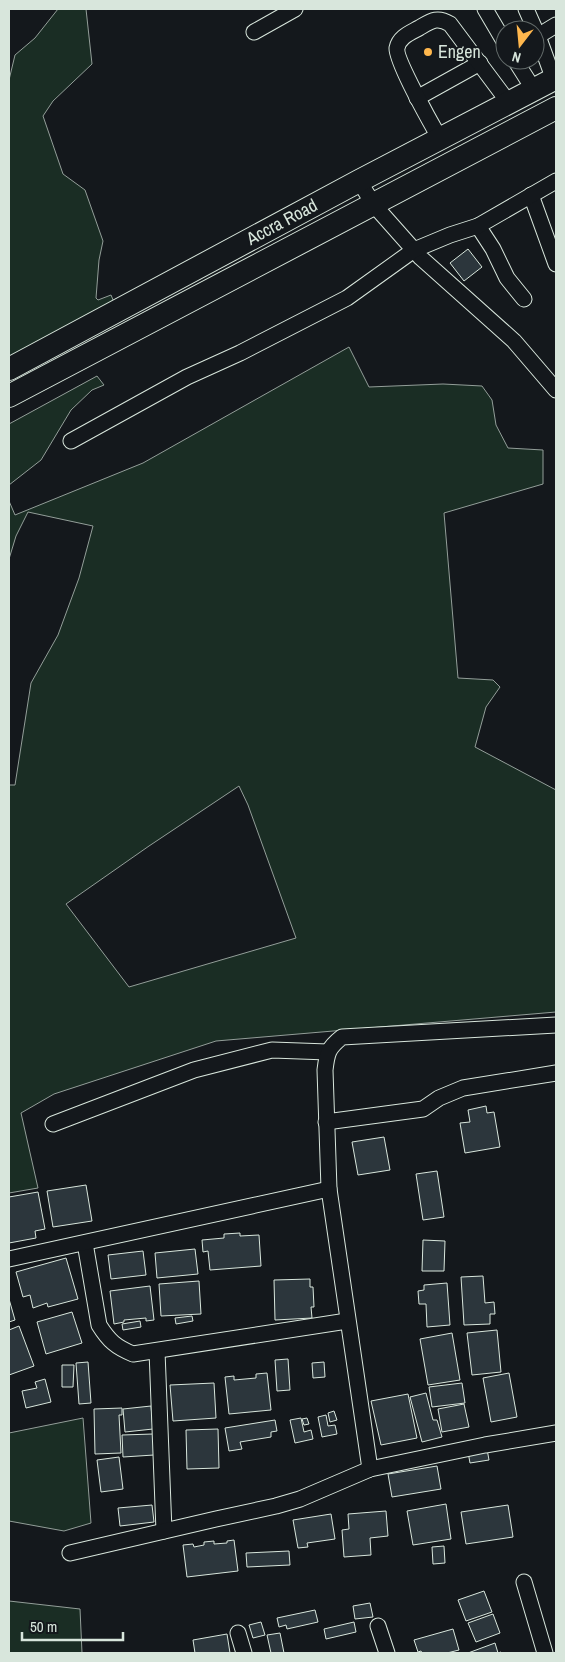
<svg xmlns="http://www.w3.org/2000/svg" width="565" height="1662" font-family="'Archivo Narrow',sans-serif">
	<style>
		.green { fill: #1a2d24; stroke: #939e99; fill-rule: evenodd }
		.building { fill: #2c363c; stroke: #d8e6dc }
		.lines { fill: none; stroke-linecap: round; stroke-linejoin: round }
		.minor-casing { stroke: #d8e6dc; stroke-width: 17 }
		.highway-casing { stroke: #d8e6dc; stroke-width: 24 }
		.minor { stroke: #14181c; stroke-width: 15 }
		.highway { stroke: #14181c; stroke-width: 22 }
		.poi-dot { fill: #ffb74d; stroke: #14181c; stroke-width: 2 }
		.labels { text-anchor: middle; stroke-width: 4; stroke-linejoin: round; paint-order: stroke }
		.poi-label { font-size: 18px; fill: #d8e6dc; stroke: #14181c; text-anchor: start }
		.street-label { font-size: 18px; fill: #d8e6dc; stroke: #14181c }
	</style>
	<rect width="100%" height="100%" fill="#14181c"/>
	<g class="green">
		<polygon points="58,9 86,9 92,64 53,101 43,116 63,174 85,190 103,241 99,260 96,298 98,300 111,295 116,307 9,362 9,80 15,55 35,38"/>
		<path d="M349,347L369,387L443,384L482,386L492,400L496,425L508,448L543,450V484L444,513L458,678L493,680L500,687L486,707L475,747L556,790V1012L216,1041L54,1094L21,1113L38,1188L9,1193V785H15L31,683L58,635L79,578L93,526L28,512L16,536L9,559V501L15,515L143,463ZM239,786L248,805L296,938L129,987L66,904L149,846Z"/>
		<polygon points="97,376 104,385 92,390 71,410 41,460 9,485 9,424"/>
		<polygon points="83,1418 91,1523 64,1531 9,1521 9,1433"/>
		<polygon points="9,1601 80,1609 82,1653 9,1653"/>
	</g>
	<g class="building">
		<polygon points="468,249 482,267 464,281 450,263"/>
		<polygon points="486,1106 487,1113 494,1112 500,1147 465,1153 460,1123 470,1122 468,1110"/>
		<polygon points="384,1137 390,1170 358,1175 352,1142"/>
		<polygon points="437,1171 444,1217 423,1220 416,1174"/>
		<polygon points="86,1185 92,1221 53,1227 47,1191"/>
		<polygon points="38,1192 45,1229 35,1231 36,1238 9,1243 9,1197"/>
		<polygon points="240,1233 240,1236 259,1235 261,1266 210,1270 208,1251 203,1252 202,1240 224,1238 224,1234"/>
		<polygon points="423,1240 445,1241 444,1271 422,1271"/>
		<polygon points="195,1249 198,1274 157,1278 155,1253"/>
		<polygon points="143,1251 146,1275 111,1279 108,1255"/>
		<polygon points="66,1258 78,1299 48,1307 47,1303 33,1308 30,1295 23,1297 16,1272"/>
		<polygon points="483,1276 485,1303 494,1302 495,1314 490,1314 490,1324 464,1325 461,1277"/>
		<polygon points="310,1279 310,1287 313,1287 314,1307 311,1307 312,1318 275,1320 274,1280"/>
		<polygon points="199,1281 201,1314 161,1316 159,1284"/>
		<polygon points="447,1283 450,1325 427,1327 426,1304 419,1304 418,1291 424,1290 424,1285"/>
		<polygon points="150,1286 154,1320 146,1321 146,1318 124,1320 124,1322 114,1324 110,1291"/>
		<polygon points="9,1299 15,1320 9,1322"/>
		<polygon points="72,1312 82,1343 46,1354 37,1322"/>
		<polygon points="192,1316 193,1321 176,1324 175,1318"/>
		<polygon points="140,1321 141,1327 123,1330 122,1324"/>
		<polygon points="19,1326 34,1366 9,1375 9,1330"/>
		<polygon points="497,1330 501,1372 472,1375 467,1333"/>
		<polygon points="452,1333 460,1380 428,1385 420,1339"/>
		<polygon points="288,1359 290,1390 277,1391 275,1360"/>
		<polygon points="88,1362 91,1403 79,1404 76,1363"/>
		<polygon points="324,1362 325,1377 313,1378 312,1363"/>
		<polygon points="62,1365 74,1365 73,1387 62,1387"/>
		<polygon points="267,1373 271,1410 229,1414 225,1377 234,1376 234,1380 256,1378 256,1374"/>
		<polygon points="509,1373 517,1417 491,1422 483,1378"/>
		<polygon points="45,1379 51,1402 26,1408 22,1391 37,1388 35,1382"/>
		<polygon points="214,1383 216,1418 173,1421 170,1385"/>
		<polygon points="462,1383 465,1403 432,1407 429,1387"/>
		<polygon points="426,1393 433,1420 437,1420 442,1437 422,1442 410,1397"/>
		<polygon points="408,1394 417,1438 381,1445 371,1401"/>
		<polygon points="464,1404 469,1427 442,1432 438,1409"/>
		<polygon points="151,1406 153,1429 125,1432 123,1409"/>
		<polygon points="122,1408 122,1415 119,1415 121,1453 95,1454 94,1409"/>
		<polygon points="334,1411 337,1420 330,1422 328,1413"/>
		<polygon points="326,1415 328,1426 335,1425 337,1434 322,1437 318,1417"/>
		<polygon points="301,1418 304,1432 311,1430 313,1439 295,1443 290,1420"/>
		<polygon points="307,1418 309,1424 304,1425 302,1419"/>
		<polygon points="275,1420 277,1431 271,1432 271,1437 240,1442 242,1449 229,1451 225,1428"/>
		<polygon points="218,1429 219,1468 187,1469 186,1430"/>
		<polygon points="153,1434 154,1455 123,1457 122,1435"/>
		<polygon points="487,1449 489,1460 470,1463 468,1452"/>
		<polygon points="119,1457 123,1489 101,1492 97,1460"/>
		<polygon points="437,1466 441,1489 392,1497 388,1474"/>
		<polygon points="446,1504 451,1539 413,1545 407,1511"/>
		<polygon points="152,1505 154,1522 120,1526 118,1508"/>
		<polygon points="508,1505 513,1537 466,1544 461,1512"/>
		<polygon points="386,1511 388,1536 370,1538 371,1555 344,1557 342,1530 349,1529 348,1514"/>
		<polygon points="331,1514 335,1539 307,1543 308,1547 298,1548 293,1520"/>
		<polygon points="234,1540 238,1571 187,1577 183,1545 193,1544 194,1547 204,1545 204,1542 214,1541 214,1544 227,1543 227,1541"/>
		<polygon points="444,1546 445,1563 433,1564 432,1547"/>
		<polygon points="289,1551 290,1565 247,1567 246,1553"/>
		<polygon points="484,1591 492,1612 466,1621 458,1600"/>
		<polygon points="370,1603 373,1617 355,1619 353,1606"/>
		<polygon points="315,1610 318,1622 287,1629 286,1625 279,1627 277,1618"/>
		<polygon points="493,1614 500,1633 476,1642 468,1623"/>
		<polygon points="261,1622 265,1635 253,1638 249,1625"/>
		<polygon points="354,1622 356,1632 326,1639 324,1629"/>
		<polygon points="453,1629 459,1650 447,1653 422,1653 421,1651 418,1652 414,1640"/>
		<polygon points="280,1633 284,1653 271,1653 267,1635"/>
		<polygon points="227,1634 230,1653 195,1653 193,1640"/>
		<polygon points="495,1643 498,1653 501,1652 502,1653 468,1653"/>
	</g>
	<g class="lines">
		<defs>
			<g id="minor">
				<polyline points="485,9 505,43"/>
				<polyline points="526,9 538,36 554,80"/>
				<polyline points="254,32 295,9"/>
				<polyline points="538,36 556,25"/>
				<polyline points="515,60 534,90"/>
				<polyline points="417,98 480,63"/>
				<path d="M440,139C432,125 395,59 397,48C399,37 410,33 419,28C431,21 437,16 450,24L509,103"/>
				<polyline points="359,181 374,205 421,258 514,341 556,390"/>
				<polyline points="531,195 556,264"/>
				<polyline points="478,226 493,249 507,278 524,299"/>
				<polyline points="71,441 187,377 240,353 347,298 414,250 450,235 478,226 556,181"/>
				<polyline points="326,1122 423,1109 439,1098 463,1088 556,1073"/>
				<polyline points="53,1124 194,1070 272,1050 328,1052"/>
				<path d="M85,1243L99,1325C109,1341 116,1347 133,1354L347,1321"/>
				<polyline points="9,1259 329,1189"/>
				<polyline points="157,1351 164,1531"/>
				<path d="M370,1469L329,1189L325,1070C327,1053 328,1048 342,1037L556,1025"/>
				<polyline points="70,1553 216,1519 276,1506 300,1499 370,1469 485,1445 556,1433"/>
				<polyline points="524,1582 545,1653"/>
				<polyline points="378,1626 387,1653"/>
				<polyline points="238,1633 244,1653"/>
			</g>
			<g id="highway">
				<polyline points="9,369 359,181 556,78"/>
				<polyline points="9,396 556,108"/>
			</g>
		</defs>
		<use href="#minor" class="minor-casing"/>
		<use href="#highway" class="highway-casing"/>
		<use href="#minor" class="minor"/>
		<use href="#highway" class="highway"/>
	</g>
	<circle class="poi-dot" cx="428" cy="52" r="5"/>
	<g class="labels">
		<g class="poi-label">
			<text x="438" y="58">Engen</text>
		</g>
		<g class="street-label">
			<text transform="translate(282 222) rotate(-28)" y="6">Accra Road</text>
		</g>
	</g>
	<rect width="565" height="1662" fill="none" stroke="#d8e6dc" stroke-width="20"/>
	<g transform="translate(520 45) rotate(196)"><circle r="24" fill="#14181c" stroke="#626a69"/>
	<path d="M0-4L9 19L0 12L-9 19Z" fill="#ffb74d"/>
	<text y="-8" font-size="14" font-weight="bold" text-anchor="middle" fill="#d8e6dc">N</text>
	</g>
	<path d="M22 1632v8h101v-8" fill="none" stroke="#d8e6dc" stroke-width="2.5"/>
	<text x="30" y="1632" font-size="15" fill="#d8e6dc" stroke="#14181c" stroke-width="4" paint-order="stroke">50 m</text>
</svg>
